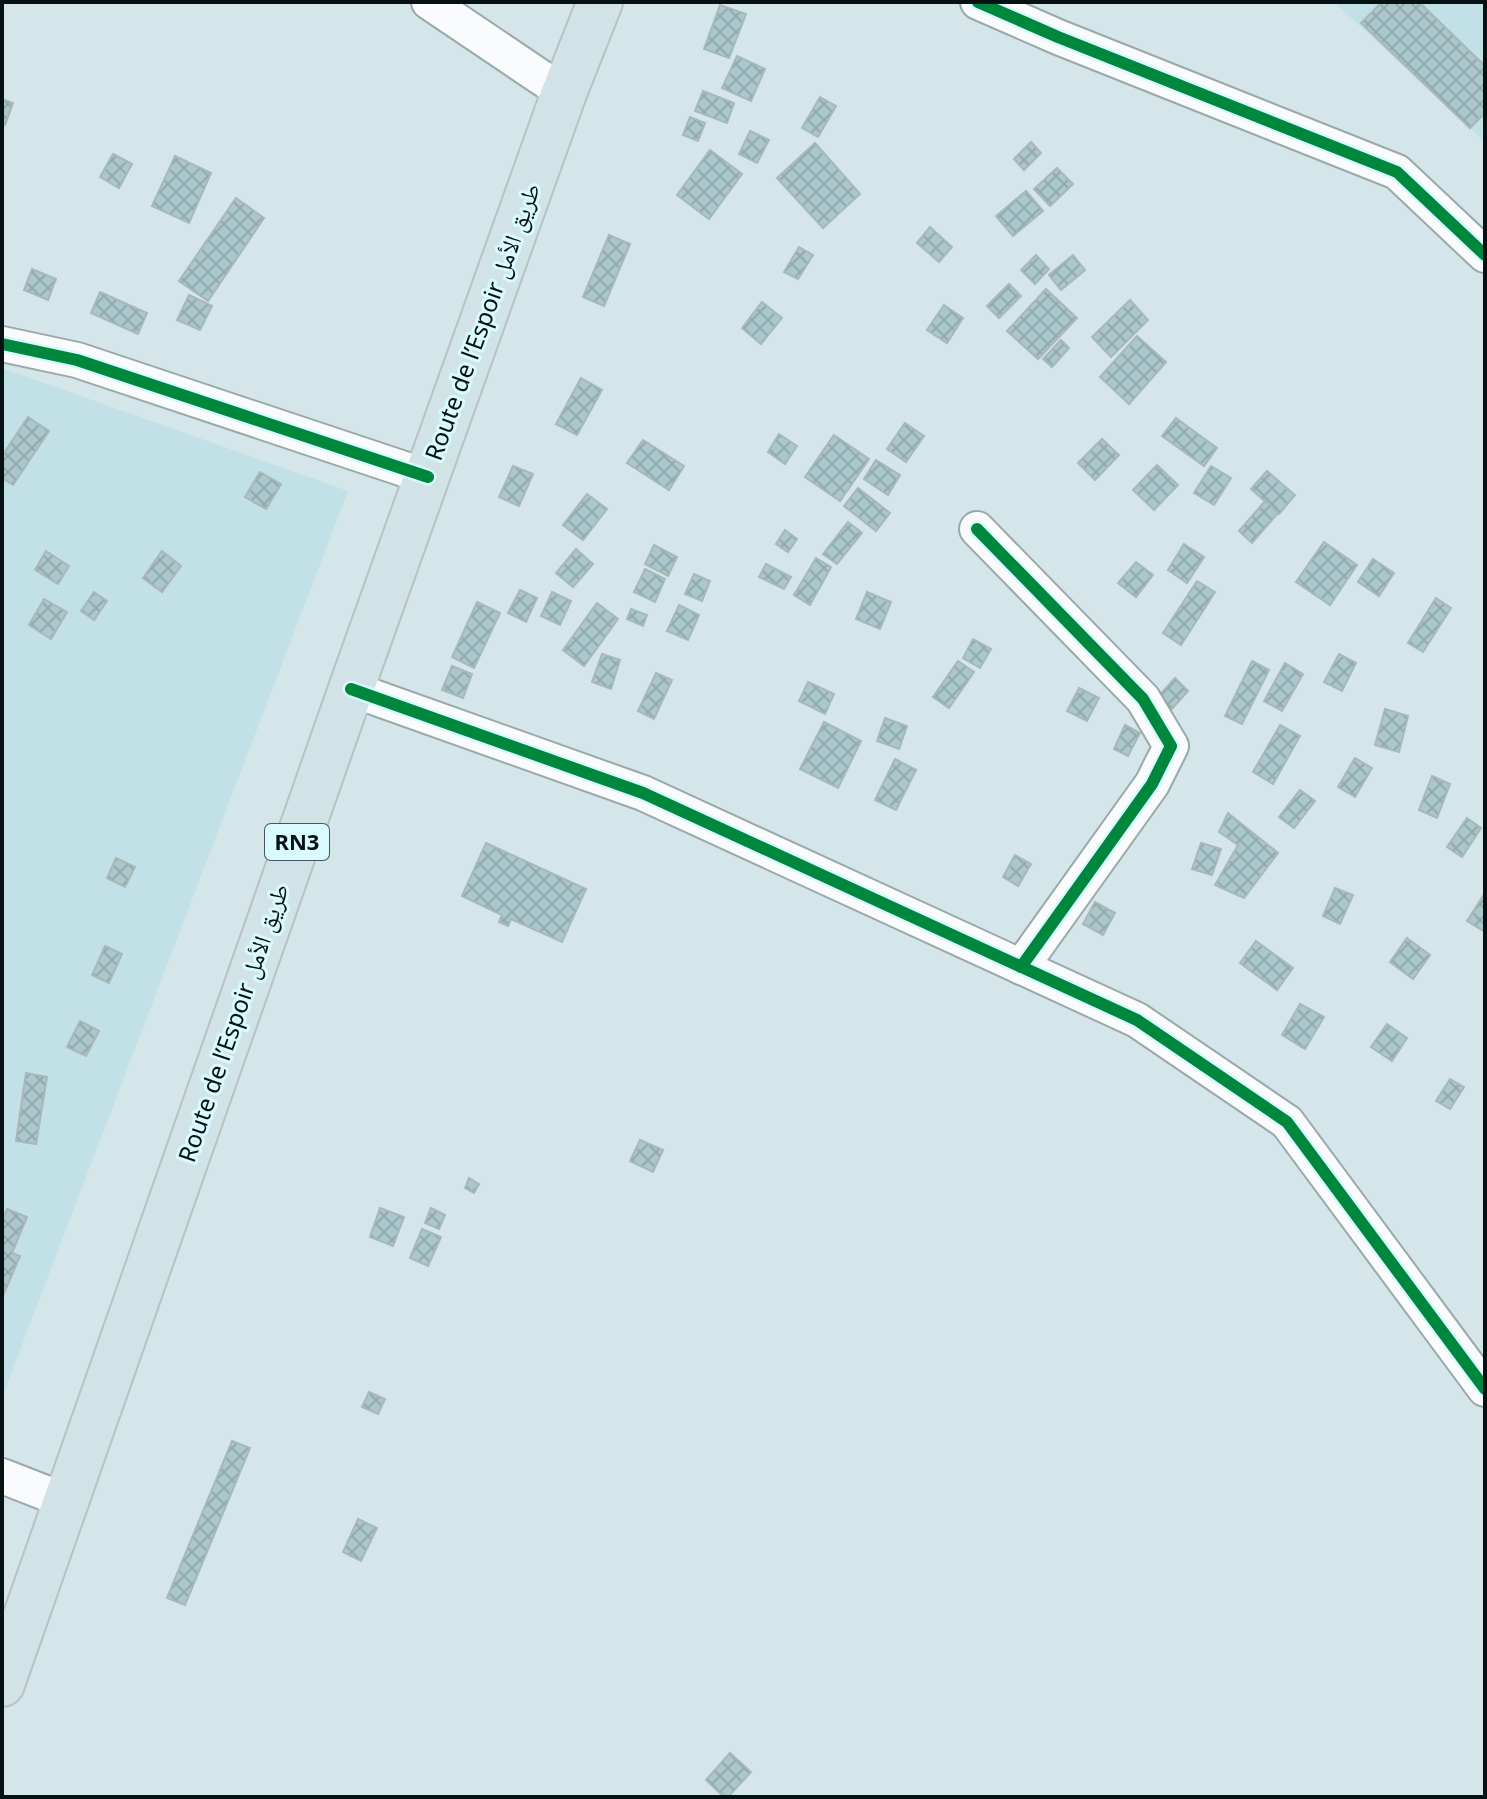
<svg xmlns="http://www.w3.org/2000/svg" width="1487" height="1799" font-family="'Noto Sans','Noto Naskh Arabic',sans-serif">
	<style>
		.built { fill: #c1e1e6 }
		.building { fill: url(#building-cross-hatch); stroke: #a9b7b9; stroke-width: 2 }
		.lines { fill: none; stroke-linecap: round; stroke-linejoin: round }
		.street-casing { stroke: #9aa8aa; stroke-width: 38 }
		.highway-casing { stroke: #b9c2c3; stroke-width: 48 }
		.street { stroke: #f9fbfc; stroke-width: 34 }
		.highway { stroke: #d1e3e6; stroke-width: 44 }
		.cycleway-casing { stroke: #d9fafe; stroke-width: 17 }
		.cycleway { stroke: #00873e; stroke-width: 12 }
		.labels { text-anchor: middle; stroke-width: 6; stroke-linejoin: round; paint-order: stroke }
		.shield { fill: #d9fafe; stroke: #45575a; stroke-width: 2 }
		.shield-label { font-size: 22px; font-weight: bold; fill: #061113 }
		.street-label { font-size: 24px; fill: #061113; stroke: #d9fafe }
	</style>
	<defs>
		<pattern id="building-cross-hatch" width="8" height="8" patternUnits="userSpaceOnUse" patternTransform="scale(2)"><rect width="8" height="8" fill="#aac7cb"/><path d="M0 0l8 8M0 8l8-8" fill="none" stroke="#91aaad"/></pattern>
	</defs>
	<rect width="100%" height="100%" fill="#d4e6e9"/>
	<g class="built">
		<polygon points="1334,2 1485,2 1485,142"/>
		<polygon points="2,368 348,491 2,1397"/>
	</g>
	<g class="building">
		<polygon points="1382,2 1419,2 1485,66 1485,113 1470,128 1361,23"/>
		<polygon points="720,5 746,14 729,58 704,49"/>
		<polygon points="737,56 765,69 751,101 722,88"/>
		<polygon points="703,91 734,103 727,123 695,111"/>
		<polygon points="820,97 836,106 818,137 802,128"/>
		<polygon points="2,99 13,103 5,125 2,124"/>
		<polygon points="690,117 705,123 698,141 683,135"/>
		<polygon points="750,131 769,140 757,163 739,154"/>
		<polygon points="1031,142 1041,153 1024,170 1014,159"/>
		<polygon points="815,143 860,194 823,228 777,178"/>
		<polygon points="710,150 742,174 709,219 677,195"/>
		<polygon points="113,154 132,164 119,188 100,177"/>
		<polygon points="175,156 211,173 189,223 152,206"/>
		<polygon points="1057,168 1073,184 1050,206 1034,189"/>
		<polygon points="1026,191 1043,211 1013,236 996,216"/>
		<polygon points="236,198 264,218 208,301 179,281"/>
		<polygon points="930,227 952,247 939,262 917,243"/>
		<polygon points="609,235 630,244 604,306 583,297"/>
		<polygon points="799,247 813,255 798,279 784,272"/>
		<polygon points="1036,255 1049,269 1035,284 1021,270"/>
		<polygon points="1073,255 1085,270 1061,290 1049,275"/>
		<polygon points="32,269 56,279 48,300 24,290"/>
		<polygon points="1009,284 1021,296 999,318 987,306"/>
		<polygon points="1046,289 1077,318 1038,359 1007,331"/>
		<polygon points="100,292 147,313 138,334 91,313"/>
		<polygon points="189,295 212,306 200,330 177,320"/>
		<polygon points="1130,300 1148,320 1111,357 1092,337"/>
		<polygon points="762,302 782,318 761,344 742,328"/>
		<polygon points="944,305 963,318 947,343 927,330"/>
		<polygon points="1137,336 1166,362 1129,404 1100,377"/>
		<polygon points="1061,340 1069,348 1052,367 1043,359"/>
		<polygon points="581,378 602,390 577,435 556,424"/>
		<polygon points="28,417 49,431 13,485 2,478 2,456"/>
		<polygon points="1176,418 1217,448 1204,466 1162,436"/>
		<polygon points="905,423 924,436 906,462 887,449"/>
		<polygon points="779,434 797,446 785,464 768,452"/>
		<polygon points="834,435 869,459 840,501 805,477"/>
		<polygon points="1102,439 1119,455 1095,480 1078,463"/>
		<polygon points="643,440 684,466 669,490 627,463"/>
		<polygon points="876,460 900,475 888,495 864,479"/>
		<polygon points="1157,465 1178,485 1154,510 1133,490"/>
		<polygon points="513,466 533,474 519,506 499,497"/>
		<polygon points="1211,466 1231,478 1214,505 1194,493"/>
		<polygon points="1267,471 1295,495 1279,514 1251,489"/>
		<polygon points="260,472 281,484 266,509 245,497"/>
		<polygon points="858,488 890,513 876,531 844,506"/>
		<polygon points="587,494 607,509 583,540 563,525"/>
		<polygon points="1265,501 1278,513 1252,543 1239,531"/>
		<polygon points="848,522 862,533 837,564 823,554"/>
		<polygon points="785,530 797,539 788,552 776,544"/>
		<polygon points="1324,542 1357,565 1330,605 1296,582"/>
		<polygon points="1184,544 1204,557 1187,583 1168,570"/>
		<polygon points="654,545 677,557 668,576 645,564"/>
		<polygon points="576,549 593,564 573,587 556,573"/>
		<polygon points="46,551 69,566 58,584 35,570"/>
		<polygon points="162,551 181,566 162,592 143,578"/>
		<polygon points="816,558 831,567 810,605 794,595"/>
		<polygon points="1373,559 1394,573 1379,596 1358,582"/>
		<polygon points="1136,562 1153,575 1136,597 1118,583"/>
		<polygon points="766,564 791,577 784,589 759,577"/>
		<polygon points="645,569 665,579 655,602 634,592"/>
		<polygon points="694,574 710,581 702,601 685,594"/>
		<polygon points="1197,581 1215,592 1181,645 1163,633"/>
		<polygon points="520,590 537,598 526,622 508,613"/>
		<polygon points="94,592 107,601 94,620 81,611"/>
		<polygon points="552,592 571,601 560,625 541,616"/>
		<polygon points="867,592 891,602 880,629 856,619"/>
		<polygon points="1436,598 1451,608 1423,652 1408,643"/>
		<polygon points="44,599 67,612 51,639 29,625"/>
		<polygon points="477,602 500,613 474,668 452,657"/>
		<polygon points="597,603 618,619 584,666 563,650"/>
		<polygon points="679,605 699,615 688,640 667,631"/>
		<polygon points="631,609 647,615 643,626 627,619"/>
		<polygon points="973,639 991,649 980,668 963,658"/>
		<polygon points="602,654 620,660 611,689 592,682"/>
		<polygon points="1339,654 1356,663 1342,691 1324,682"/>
		<polygon points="958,661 974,672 949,708 933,697"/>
		<polygon points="1252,661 1269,670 1242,724 1225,716"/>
		<polygon points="1285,663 1303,674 1282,711 1264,701"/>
		<polygon points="452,666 472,674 463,698 442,690"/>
		<polygon points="656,673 672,680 654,719 638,711"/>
		<polygon points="1175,678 1188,691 1170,711 1156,699"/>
		<polygon points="808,682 834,694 825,714 799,701"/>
		<polygon points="1079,688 1099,698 1087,721 1067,711"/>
		<polygon points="1385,709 1408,716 1399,752 1375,745"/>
		<polygon points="885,718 907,726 899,749 877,741"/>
		<polygon points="824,722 861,741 838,788 800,769"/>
		<polygon points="1125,725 1140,733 1128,756 1114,749"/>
		<polygon points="1280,725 1300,736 1273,784 1253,772"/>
		<polygon points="1355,758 1372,768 1355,797 1338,787"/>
		<polygon points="895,759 916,770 896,810 875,800"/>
		<polygon points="1432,776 1450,784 1437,818 1419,810"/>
		<polygon points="1300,790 1315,801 1294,828 1279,817"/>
		<polygon points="1228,813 1278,853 1244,898 1215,885 1238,845 1219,832"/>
		<polygon points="1467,818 1481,828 1462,857 1447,847"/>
		<polygon points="486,843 586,889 562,942 511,919 508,926 499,922 502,915 462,896"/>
		<polygon points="1201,843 1221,849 1212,875 1192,869"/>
		<polygon points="1015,855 1031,864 1018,886 1003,877"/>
		<polygon points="116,858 135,867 125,887 107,878"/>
		<polygon points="1335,888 1353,895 1340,924 1323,916"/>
		<polygon points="1485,893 1485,932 1467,921"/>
		<polygon points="1095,902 1115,913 1103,935 1083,924"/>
		<polygon points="1407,938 1430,955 1413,979 1390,962"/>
		<polygon points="1256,941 1293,968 1277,990 1240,963"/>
		<polygon points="105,946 122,954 109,983 92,975"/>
		<polygon points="1300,1004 1324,1017 1305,1049 1282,1035"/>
		<polygon points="80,1021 99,1031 86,1056 67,1047"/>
		<polygon points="1387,1024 1407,1038 1392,1061 1371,1047"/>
		<polygon points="26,1073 47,1077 36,1144 16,1141"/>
		<polygon points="1450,1079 1464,1087 1450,1109 1436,1101"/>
		<polygon points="640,1140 663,1150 653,1172 630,1161"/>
		<polygon points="469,1178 479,1184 474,1193 465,1188"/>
		<polygon points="380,1208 404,1217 393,1246 370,1237"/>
		<polygon points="431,1208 445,1215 439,1229 425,1223"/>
		<polygon points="7,1209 27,1217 12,1253 20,1256 2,1298 2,1221"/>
		<polygon points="422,1229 441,1237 428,1266 410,1258"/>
		<polygon points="369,1392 385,1399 378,1414 362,1407"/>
		<polygon points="232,1441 250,1448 185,1605 167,1598"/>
		<polygon points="358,1519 377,1528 361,1561 343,1552"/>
		<polygon points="730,1753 751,1772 728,1797 724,1797 706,1780"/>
	</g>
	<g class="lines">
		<defs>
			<g id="street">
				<polyline points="429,2 564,93"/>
				<polyline points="978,2 1058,37 1397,172 1485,255"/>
				<polyline points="2,344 77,360 428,477"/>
				<polyline points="977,529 1143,699 1171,746 1152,784 1021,967"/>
				<polyline points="351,689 643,793 1137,1020 1287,1122 1485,1389"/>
				<polyline points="2,1476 66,1501"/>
			</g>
			<polyline id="highway" points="2,1684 351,689 564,93 600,2"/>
		</defs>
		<use href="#street" class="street-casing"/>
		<use href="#highway" class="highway-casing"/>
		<use href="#street" class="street"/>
		<use href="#highway" class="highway"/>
		<defs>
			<g id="cycleway">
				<polyline points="978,2 1058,37 1397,172 1485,255"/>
				<polyline points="2,344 77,360 428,477"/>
				<polyline points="977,529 1143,699 1171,746 1152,784 1021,967"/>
				<polyline points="351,689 643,793 1137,1020 1287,1122 1485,1389"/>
			</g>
		</defs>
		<use href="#cycleway" class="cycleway-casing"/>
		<use href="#cycleway" class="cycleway"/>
	</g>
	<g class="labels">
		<rect class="shield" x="265" y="824" width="64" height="36" rx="6"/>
		<g class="shield-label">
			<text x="297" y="850">RN3</text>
		</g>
		<g class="street-label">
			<text transform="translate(483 322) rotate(-70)" y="8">Route de l’Espoir طريق الأمل</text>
			<text transform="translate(234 1023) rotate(-71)" y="8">Route de l’Espoir طريق الأمل</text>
		</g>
	</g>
	<rect width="1487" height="1799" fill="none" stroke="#061113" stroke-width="8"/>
</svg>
